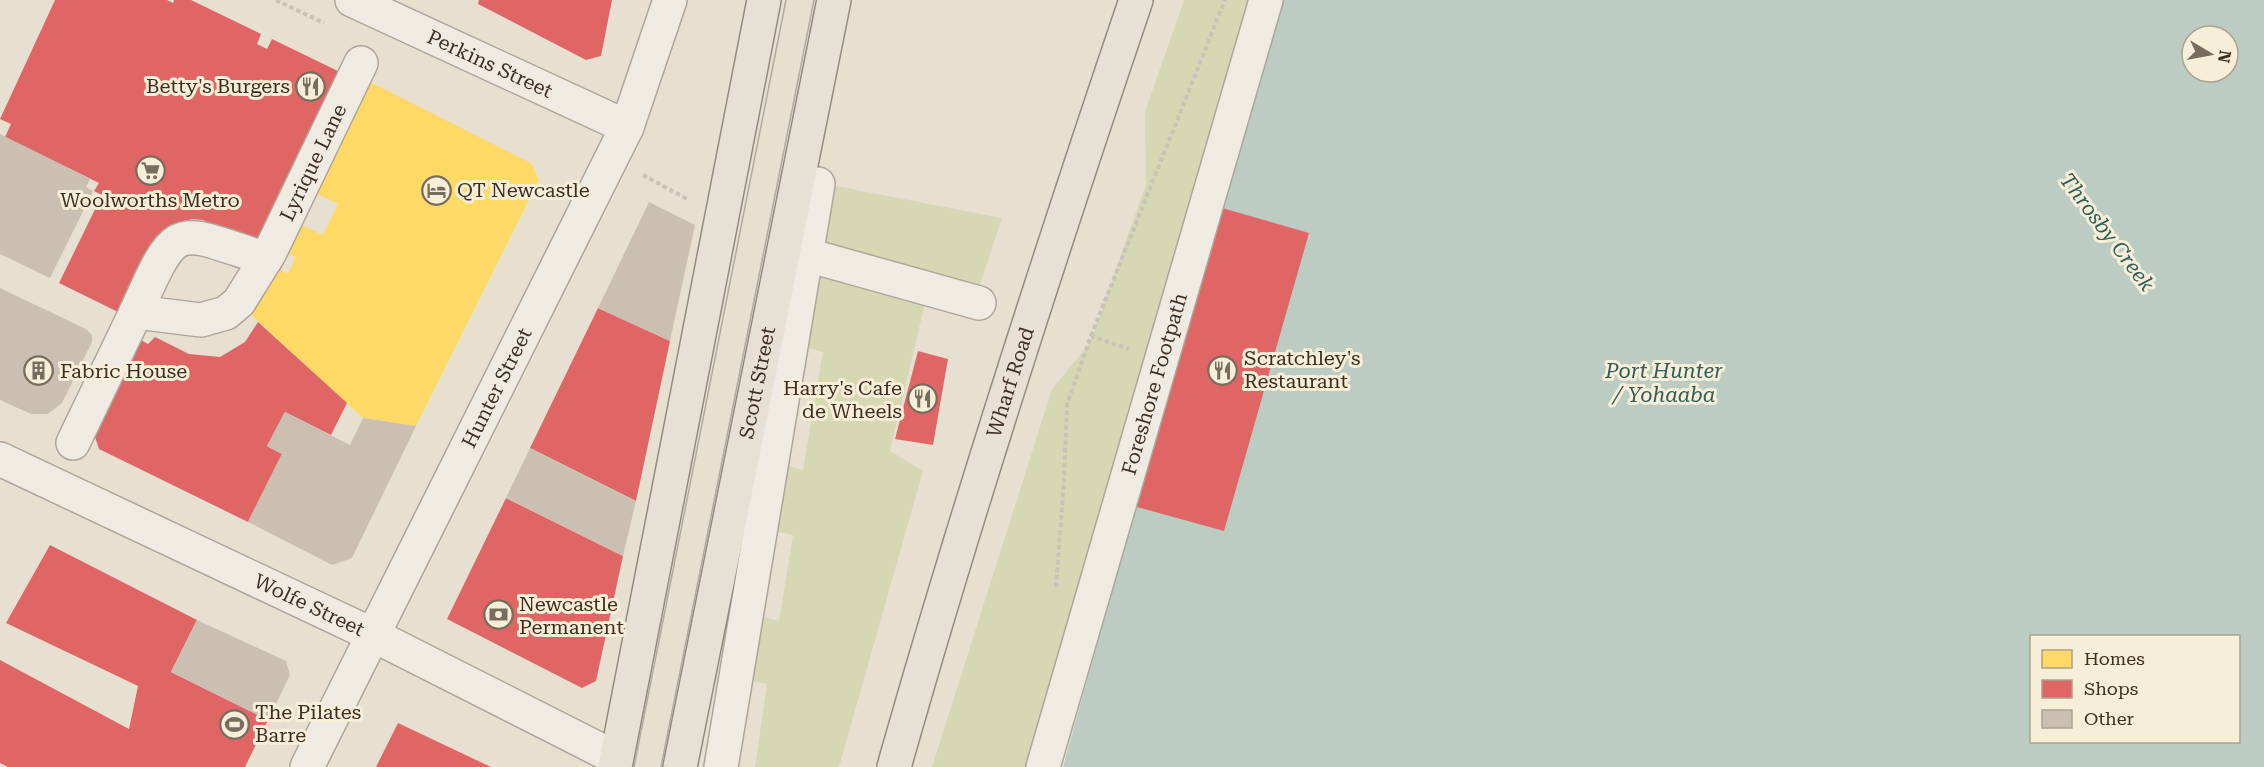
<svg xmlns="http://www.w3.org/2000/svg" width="2264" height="767" font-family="'Roboto Serif',serif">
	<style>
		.green { fill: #d6d7b3 }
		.water { fill: #bcccc2; fill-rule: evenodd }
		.homes { fill: #ffd966 }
		.shops { fill: #e06666 }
		.building { fill: #cbbfb2 }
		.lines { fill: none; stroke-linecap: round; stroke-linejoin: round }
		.minor-casing { stroke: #ada599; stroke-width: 36 }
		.major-casing { stroke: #928b80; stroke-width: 36 }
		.path { stroke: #c8c2b9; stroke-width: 4; stroke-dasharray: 4.5 3; stroke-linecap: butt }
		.minor { stroke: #efebe3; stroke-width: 33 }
		.major { stroke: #e6e1d4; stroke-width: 33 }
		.tram { stroke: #afaaa2; stroke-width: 1.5 }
		.labels { text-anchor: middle; stroke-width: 6; stroke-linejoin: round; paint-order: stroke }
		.street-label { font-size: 20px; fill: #3d2e20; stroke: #f7eed8 }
		.poi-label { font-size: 20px; fill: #3d2e20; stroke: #f7eed8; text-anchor: start }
		.water-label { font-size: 21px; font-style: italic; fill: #2f5d5a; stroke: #f7eed8 }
	</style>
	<rect width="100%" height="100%" fill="#e7e0d1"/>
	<g class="green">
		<polygon points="1184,0 1256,0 1034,767 932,767 1052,389 1090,343 1146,184 1145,112"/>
		<polygon points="831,185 1002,218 979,288 821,243"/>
		<polygon points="816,271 925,303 890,451 923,471 839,767 755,767 767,684 750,681 760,616 779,621 793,535 773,531 784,465 803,470 823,352 804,347"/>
	</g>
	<path class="water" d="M1284,0H2264V767H1063L1126,540ZM2192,36H2228V72H2192ZM2032,636H2238V742H2032Z"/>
	<polygon class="homes" points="370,82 531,163 539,180 416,426 363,418 248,312 271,265 288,274 295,258 287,251 299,224 323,235 338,204 316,193"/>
	<g class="shops">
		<polygon points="55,0 167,0 173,3 174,0 191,0 261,34 257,44 267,49 272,39 342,73 258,247 203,220 192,219 173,224 165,231 122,314 59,283 102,195 94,191 99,183 5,137 11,124 0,119"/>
		<polygon points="479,0 612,0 601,56 586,60 478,4"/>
		<polygon points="1222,208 1309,233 1224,531 1137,507"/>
		<polygon points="598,308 670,341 636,501 530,448"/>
		<polygon points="258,322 347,403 331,435 285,412 267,446 282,454 248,522 99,449 94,434 139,339 148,344 155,337 189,354 220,357 245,342"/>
		<polygon points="918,351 948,359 933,445 895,439"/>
		<polygon points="506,498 623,556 596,681 582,688 447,619"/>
		<polygon points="50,545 197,620 171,672 268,720 245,767 8,767 0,763 0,660 129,729 138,686 6,623"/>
		<polygon points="398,723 491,767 376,767"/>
	</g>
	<g class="building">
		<polygon points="0,134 90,179 86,187 93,191 50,278 0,254"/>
		<polygon points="649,202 695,225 670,341 598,308"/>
		<polygon points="0,288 86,329 92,335 92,342 62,403 48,414 31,414 0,400"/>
		<polygon points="285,412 350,445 363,418 416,426 352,558 332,565 248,522 282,454 267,446"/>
		<polygon points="530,448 636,501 623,556 506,498"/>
		<polygon points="197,620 286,661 290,675 268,720 171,672"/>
	</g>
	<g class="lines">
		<defs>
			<g id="minor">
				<path id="s1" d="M352,0L627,127"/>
				<polyline points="793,251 979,303"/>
				<path d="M136,312C178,218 174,229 266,259"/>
				<path id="s2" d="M73,443L136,312L201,320L226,313L239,302L270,252L361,63"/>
				<path id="s3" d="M0,459L373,635L616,758"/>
				<path id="s4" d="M307,767L627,127L670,0"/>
				<polyline points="721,767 818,184"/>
				<path id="s5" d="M1043,767L1266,0"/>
			</g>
			<g id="major">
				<polyline points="615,767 764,0"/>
				<path id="s6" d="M680,767L834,0"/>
				<path id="s7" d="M894,767C967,509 1050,254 1136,0"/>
			</g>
		</defs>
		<use href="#minor" class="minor-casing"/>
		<use href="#major" class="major-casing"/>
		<g class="path">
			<polyline points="276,0 324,23"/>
			<polyline points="643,175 689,200"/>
			<polyline points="1091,336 1225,0"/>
			<polyline points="1056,587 1064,482 1067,404 1091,336 1129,349"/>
		</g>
		<use href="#minor" class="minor"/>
		<use href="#major" class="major"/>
		<g class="tram">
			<polyline points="634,767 786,0"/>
			<polyline points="661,767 814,0"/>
		</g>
	</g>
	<defs>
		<symbol id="restaurant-ring" viewBox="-11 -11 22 22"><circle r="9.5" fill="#f7eed8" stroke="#786c5e" stroke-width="1.5"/><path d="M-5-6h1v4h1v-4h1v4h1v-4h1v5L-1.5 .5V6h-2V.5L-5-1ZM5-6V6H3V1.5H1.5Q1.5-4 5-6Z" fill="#786c5e"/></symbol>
		<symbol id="supermarket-ring" viewBox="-11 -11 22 22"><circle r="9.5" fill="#f7eed8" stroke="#786c5e" stroke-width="1.5"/><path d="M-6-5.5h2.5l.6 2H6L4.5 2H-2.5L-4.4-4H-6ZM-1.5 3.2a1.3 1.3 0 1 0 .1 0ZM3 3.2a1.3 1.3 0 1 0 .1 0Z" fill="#786c5e"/></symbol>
		<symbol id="hotel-ring" viewBox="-11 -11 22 22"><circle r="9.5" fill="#f7eed8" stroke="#786c5e" stroke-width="1.5"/><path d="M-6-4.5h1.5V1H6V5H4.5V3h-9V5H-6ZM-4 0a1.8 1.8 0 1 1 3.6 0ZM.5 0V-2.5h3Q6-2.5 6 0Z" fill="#786c5e"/></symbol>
		<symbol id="building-ring" viewBox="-11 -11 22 22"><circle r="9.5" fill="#f7eed8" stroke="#786c5e" stroke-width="1.5"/><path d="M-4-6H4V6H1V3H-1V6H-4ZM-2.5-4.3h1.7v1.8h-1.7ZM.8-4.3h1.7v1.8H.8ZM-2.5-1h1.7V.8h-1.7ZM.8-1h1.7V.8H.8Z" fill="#786c5e"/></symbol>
		<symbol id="bank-ring" viewBox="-11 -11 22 22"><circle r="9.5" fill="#f7eed8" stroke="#786c5e" stroke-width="1.5"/><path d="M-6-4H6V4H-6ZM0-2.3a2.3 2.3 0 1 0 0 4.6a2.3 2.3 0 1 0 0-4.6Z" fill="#786c5e"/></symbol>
		<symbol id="stadium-ring" viewBox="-11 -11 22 22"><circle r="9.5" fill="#f7eed8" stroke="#786c5e" stroke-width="1.5"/><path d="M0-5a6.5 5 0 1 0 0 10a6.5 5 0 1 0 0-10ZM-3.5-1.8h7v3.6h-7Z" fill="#786c5e"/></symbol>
	</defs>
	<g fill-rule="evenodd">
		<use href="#restaurant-ring" x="294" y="70" width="33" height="33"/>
		<use href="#supermarket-ring" x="134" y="154" width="33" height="33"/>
		<use href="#hotel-ring" x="420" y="174" width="33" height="33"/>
		<use href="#restaurant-ring" x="1206" y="354" width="33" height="33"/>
		<use href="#building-ring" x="22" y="354" width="33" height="33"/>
		<use href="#restaurant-ring" x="906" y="382" width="33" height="33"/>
		<use href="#bank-ring" x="482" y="598" width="33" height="33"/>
		<use href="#stadium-ring" x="218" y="708" width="33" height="33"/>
	</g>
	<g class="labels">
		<g class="street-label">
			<text dy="7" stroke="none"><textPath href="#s1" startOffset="152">Perkins Street</textPath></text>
			<text dy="7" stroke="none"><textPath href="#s2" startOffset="412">Lyrique Lane</textPath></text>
			<text dy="7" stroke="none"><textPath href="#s7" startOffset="402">Wharf Road</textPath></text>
			<text dy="7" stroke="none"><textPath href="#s6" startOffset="392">Scott Street</textPath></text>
			<text dy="7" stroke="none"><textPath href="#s5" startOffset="399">Foreshore Footpath</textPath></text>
			<text dy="7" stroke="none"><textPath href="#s4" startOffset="424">Hunter Street</textPath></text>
			<text dy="7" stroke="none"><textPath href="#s3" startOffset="342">Wolfe Street</textPath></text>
		</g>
		<g class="poi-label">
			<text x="290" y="93" text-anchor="end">Betty's Burgers</text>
			<text x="457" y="197">QT Newcastle</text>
			<text x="150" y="207" text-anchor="middle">Woolworths Metro</text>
			<text x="1244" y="365">Scratchley's<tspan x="1244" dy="23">Restaurant</tspan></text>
			<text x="60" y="378">Fabric House</text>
			<text x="902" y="395" text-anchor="end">Harry's Cafe<tspan x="902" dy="23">de Wheels</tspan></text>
			<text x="519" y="611">Newcastle<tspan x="519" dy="23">Permanent</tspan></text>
			<text x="255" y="719">The Pilates<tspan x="255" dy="23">Barre</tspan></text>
		</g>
		<g class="water-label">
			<text transform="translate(2107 232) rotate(53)" y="7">Throsby Creek</text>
			<text x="1664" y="378">Port Hunter<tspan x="1664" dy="24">/ Yohaaba</tspan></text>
		</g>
	</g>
	<rect x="2030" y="635" width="210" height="108" fill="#f7eed8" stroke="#ada18e" stroke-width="1.5"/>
	<rect x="2042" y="650" width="30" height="18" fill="#ffd966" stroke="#ada18e" stroke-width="1.5"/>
	<text x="2084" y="665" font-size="18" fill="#3d2e20">Homes</text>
	<rect x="2042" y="680" width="30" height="18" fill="#e06666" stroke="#ada18e" stroke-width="1.5"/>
	<text x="2084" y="695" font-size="18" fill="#3d2e20">Shops</text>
	<rect x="2042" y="710" width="30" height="18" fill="#cbbfb2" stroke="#ada18e" stroke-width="1.5"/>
	<text x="2084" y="725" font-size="18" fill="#3d2e20">Other</text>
	<g transform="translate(2210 54) rotate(100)"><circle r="28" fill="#f7eed8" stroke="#ada18e" stroke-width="1.5"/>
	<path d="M0-4.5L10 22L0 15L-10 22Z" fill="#786c5e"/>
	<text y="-9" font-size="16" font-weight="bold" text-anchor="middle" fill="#3d2e20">N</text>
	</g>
</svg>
